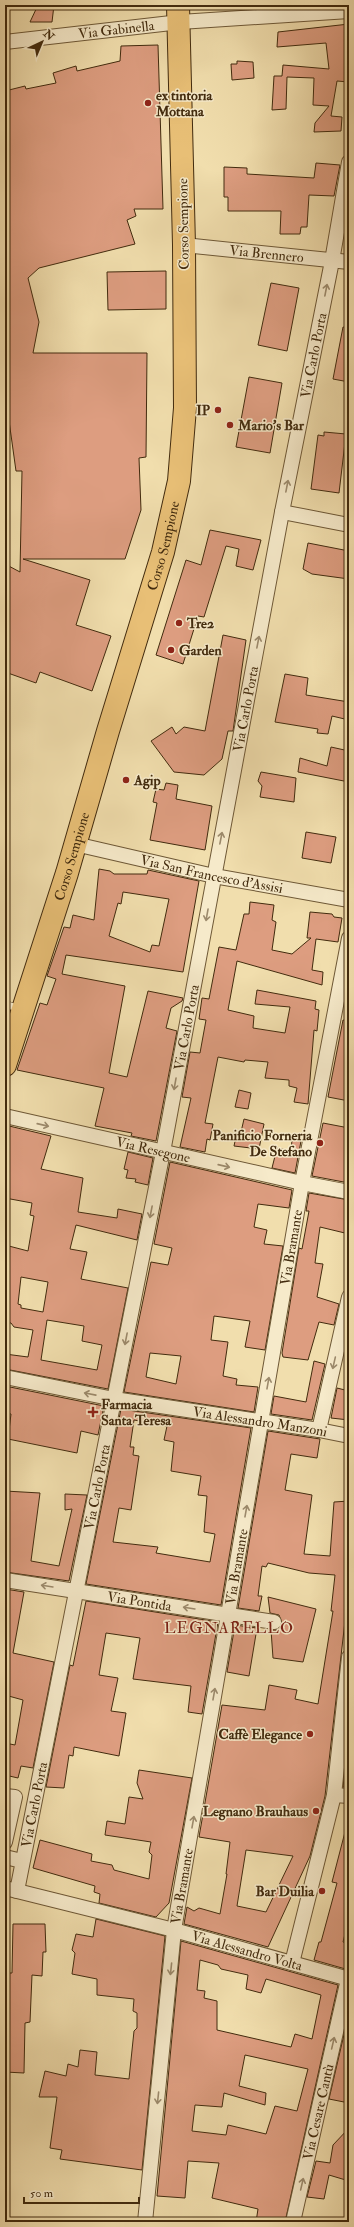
<svg xmlns="http://www.w3.org/2000/svg" width="354" height="2227" font-family="'IM FELL Double Pica',serif">
	<style>
		.building { fill: #dd9d80; stroke: #422b0e; fill-rule: evenodd }
		.lines { fill: none; stroke-linecap: round; stroke-linejoin: round }
		.lane-casing { stroke: #6e5836; stroke-width: 8 }
		.street-casing { stroke: #6e5836; stroke-width: 16 }
		.primary-casing { stroke: #422b0e; stroke-width: 24 }
		.lane { stroke: #f6eaca; stroke-width: 7 }
		.street { stroke: #f6eaca; stroke-width: 14 }
		.primary { stroke: #e8bf76; stroke-width: 22 }
		.oneway { stroke: #9c8a6c }
		.poi-dot { fill: #8f2418; stroke: #f6eaca; stroke-width: 1.5 }
		.labels { text-anchor: middle; stroke-width: 3; stroke-linejoin: round; paint-order: stroke }
		.street-label { font-size: 14px; fill: #422b0e; stroke: #f6eaca }
		.poi-label { font-size: 14px; font-weight: bold; fill: #422b0e; stroke: #f6eaca; text-anchor: start }
		.quarter-label { font-size: 16px; letter-spacing: 1px; fill: #7a1f14; stroke: #f6eaca }
	</style>
	<rect width="100%" height="100%" fill="#f1dead"/>
	<filter id="stains"><feTurbulence type="fractalNoise" baseFrequency=".005" numOctaves="4"/><feColorMatrix values="0 0 0 0 .2 0 0 0 0 .09 0 0 0 0 .02 0 0 0 .5 -.17"/></filter>
	<radialGradient id="worn" r=".72"><stop offset=".6" stop-color="#630" stop-opacity="0"/><stop offset="1" stop-color="#630" stop-opacity=".3"/></radialGradient>
	<g class="building">
		<polygon points="38,5 54,5 52,22 30,22"/>
		<polygon points="349,24 349,82 337,81 331,116 342,117 341,131 314,132 315,123 329,106 313,105 314,78 287,77 286,109 272,110 274,76 282,76 283,65 329,69 326,43 277,47 278,32"/>
		<polygon points="158,45 163,209 134,209 136,216 127,220 135,244 39,268 28,278 39,322 33,353 147,353 146,457 139,458 141,510 125,559 23,559 90,580 76,625 111,636 92,691 40,672 36,683 5,672 5,564 20,572 22,471 16,471 5,392 5,91 25,86 26,89 56,83 53,73 76,66 77,71 120,61 121,46"/>
		<polygon points="237,61 253,62 254,78 232,80 231,64 237,64"/>
		<polygon points="316,163 340,165 334,196 309,195 307,227 301,227 300,234 280,234 281,211 228,211 228,197 224,197 224,167 247,168 247,174 314,178"/>
		<polygon points="166,271 166,309 108,310 107,272"/>
		<polygon points="271,283 299,288 287,351 258,345"/>
		<polygon points="343,327 349,328 349,382 333,379"/>
		<polygon points="249,377 282,383 270,453 236,447"/>
		<polygon points="324,432 346,434 339,493 311,489 318,435 324,436"/>
		<polygon points="210,530 261,540 253,570 236,566 239,549 226,546 204,617 198,616 183,664 156,655 186,560 201,565"/>
		<polygon points="308,543 349,551 349,579 312,574 303,569"/>
		<polygon points="223,635 246,640 233,731 228,731 222,759 204,775 174,772 151,741 172,727 176,734 184,727 205,731"/>
		<polygon points="285,674 308,678 306,695 349,702 349,720 332,716 328,734 317,733 318,729 275,722"/>
		<polygon points="331,747 349,751 349,782 298,772 300,758 327,766"/>
		<polygon points="261,772 296,778 294,802 260,797 262,786 258,781"/>
		<polygon points="166,783 178,785 176,799 212,806 205,850 150,840 157,803 153,802 156,789 164,790"/>
		<polygon points="306,832 336,837 331,863 302,858"/>
		<path d="M99,869L110,871L114,874H147L148,870L199,881L183,972L66,955L62,974L125,986L109,1073L127,1077L148,991L183,998L182,1001L171,1008L166,1028L177,1031L156,1141L131,1136L132,1133L95,1126L104,1088L17,1070L40,1003L47,1005L56,979L47,976L64,927L70,928L73,915L94,920ZM123,892L169,899L159,946L152,945L150,952L109,936L118,903L121,904Z"/>
		<polygon points="250,902 274,905 272,920 276,922 272,950 292,954 311,938 307,938 310,912 332,914 334,917 342,918 338,942 316,939 312,970 323,972 322,985 237,961 228,1010 254,1016 253,1028 285,1033 290,1007 255,1004 257,990 316,1001 315,1009 319,1010 317,1031 314,1030 308,1104 294,1102 297,1088 289,1086 289,1080 265,1078 268,1062 245,1060 244,1062 218,1057 205,1123 213,1124 210,1140 207,1139 205,1152 180,1147 191,1098 182,1097 190,1052 200,1053 206,1020 199,1019 202,998 209,999 219,947 236,950 244,914 249,914"/>
		<polygon points="343,1020 349,1021 349,1101 328,1097"/>
		<polygon points="239,1090 251,1093 248,1109 235,1107"/>
		<polygon points="244,1119 264,1124 259,1149 234,1146 237,1132 241,1132"/>
		<polygon points="323,1123 349,1128 349,1183 312,1176"/>
		<path d="M5,1125L51,1136L41,1169L83,1178L78,1212L117,1218L118,1209L142,1214L137,1240L76,1225L70,1249L87,1252L81,1279L128,1288L108,1389L5,1369V1354L28,1357L33,1330L14,1327L11,1323L5,1322V1245L28,1251L34,1216L30,1215L32,1203L5,1198ZM21,1277L48,1282L43,1312L21,1308V1305L18,1304ZM47,1320L84,1326L82,1341L102,1345L97,1370L41,1360Z"/>
		<polygon points="292,1140 301,1141 295,1173 272,1168 277,1148 291,1151"/>
		<polygon points="128,1152 153,1158 148,1185 135,1182 136,1179 126,1178 128,1170 124,1169"/>
		<path d="M170,1162L292,1190L289,1208L258,1204L254,1227L267,1230L264,1244L283,1246L265,1350L245,1347L250,1321L214,1316L211,1340L228,1342L223,1376L237,1379L236,1385L258,1387L254,1412L124,1392L151,1262L168,1265L172,1248L154,1244ZM150,1353L181,1356L176,1384L146,1377Z"/>
		<polygon points="309,1193 349,1200 349,1234 320,1227 315,1263 323,1264 317,1297 339,1304 334,1325 319,1322 308,1360 283,1357 282,1353 299,1248 302,1249 309,1211 306,1211"/>
		<polygon points="314,1361 325,1364 312,1420 271,1414 274,1396 306,1402"/>
		<polygon points="5,1386 104,1406 98,1435 81,1431 77,1453 8,1439 11,1414 5,1413"/>
		<polygon points="337,1388 349,1391 349,1420 331,1418"/>
		<path d="M121,1409L251,1428L221,1605L86,1584ZM134,1420L167,1426L164,1440L174,1442L171,1471L201,1476L198,1495L207,1496L204,1532L215,1534L210,1562L156,1553L158,1547L113,1542L119,1508L131,1510L139,1456L133,1455L134,1447H130Z"/>
		<path d="M268,1431L320,1439L317,1458L291,1454L285,1490L312,1495L304,1554L330,1556L334,1502L349,1501V1586L325,1796L310,1856L268,1947L184,1924L187,1907L194,1911L199,1908L220,1914L227,1874H226L230,1842L199,1837L222,1705L265,1710L269,1685L297,1690L295,1699L318,1704L333,1611H331L335,1575L309,1573L268,1563L266,1567L262,1566L258,1596H262L259,1611L238,1608ZM246,1850L293,1856L266,1912L237,1906Z"/>
		<polygon points="5,1491 40,1493 31,1561 59,1566 72,1509 65,1510 65,1494 87,1495 69,1581 5,1572"/>
		<polygon points="5,1589 24,1592 13,1653 54,1662 33,1768 21,1766 18,1778 5,1775 5,1743 15,1745 23,1700 5,1695"/>
		<polygon points="268,1597 316,1609 303,1662 273,1658 271,1630 277,1630 282,1623 279,1615 270,1613"/>
		<polygon points="86,1601 218,1622 202,1714 188,1712 191,1686 133,1679 140,1638 106,1633 99,1675 118,1678 111,1711 126,1713 119,1756 74,1747 73,1756 69,1755 64,1788 46,1787 70,1665 73,1666"/>
		<polygon points="235,1625 257,1628 249,1676 227,1672"/>
		<polygon points="349,1736 349,1787 343,1787"/>
		<polygon points="139,1770 192,1778 169,1903 156,1917 99,1903 100,1894 94,1892 95,1886 33,1868 40,1840 92,1854 91,1861 112,1865 114,1870 149,1879 152,1855 149,1852 151,1842 105,1835 107,1821 125,1824 129,1797 143,1799 137,1783"/>
		<polygon points="345,1832 349,1832 349,1918 343,1942 349,1944 349,1970 314,1960 319,1942 321,1942 337,1883 332,1882"/>
		<polygon points="96,1919 165,1936 142,2170 60,2159 62,2150 50,2148 57,2097 39,2097 45,2071 66,2076 68,2064 78,2067 80,2050 97,2052 95,2075 129,2079 134,2031 137,2028 137,2013 133,2011 134,1999 97,1995 97,1979 72,1974 75,1953 72,1950 76,1934 93,1937"/>
		<polygon points="13,1924 45,1924 46,1952 43,1952 42,1976 32,1975 30,2022 25,2023 24,2073 5,2072 5,1973 12,1973"/>
		<path d="M181,1941L338,1985L285,2222H256L258,2209L212,2198L219,2163L188,2161L185,2198L157,2196ZM200,1960L218,1965L221,1969L248,1975L246,1989L261,1993L266,1979L321,1995L312,2039L295,2034L291,2047L217,2030V2001L204,1998L205,1991L197,1990ZM245,2055L308,2069L297,2111L275,2106L266,2134L228,2125L226,2135L192,2131L195,2105L222,2107L224,2093L265,2105L266,2093L239,2086Z"/>
		<polygon points="349,2013 349,2103 329,2099"/>
		<polygon points="349,2128 349,2181 329,2175 324,2199 307,2197 316,2161 330,2163 333,2145"/>
	</g>
	<g class="lines">
		<defs>
			<polyline id="lane" points="5,1004 20,1009"/>
			<g id="street">
				<path id="s1" d="M5,42L180,22L349,11"/>
				<path id="s2" d="M184,245L349,262"/>
				<polyline points="282,512 349,525"/>
				<path id="s3" d="M75,844L214,876L349,900"/>
				<path id="s4" d="M5,1116L302,1183L349,1192"/>
				<path id="s5" d="M5,1377L114,1399L319,1430L349,1436"/>
				<polyline points="319,1430 349,1297"/>
				<path id="s6" d="M5,1580L274,1622"/>
				<polyline points="334,1795 349,1796"/>
				<polyline points="5,1796 15,1797 5,1842"/>
				<polyline points="5,1857 22,1861"/>
				<path id="s7" d="M5,1888L174,1930L349,1979"/>
				<path id="s8" d="M17,1891L163,1152L282,512L332,261L349,162"/>
				<polyline points="292,1963 334,1795 349,1657"/>
				<path id="s9" d="M145,2222L174,1930L302,1183L349,938"/>
				<path id="s10" d="M293,2222L348,1979"/>
			</g>
			<g id="primary">
				<path id="s11" d="M5,1065L67,873L108,731L163,552L179,481L185,408L184,245L178,5"/>
			</g>
		</defs>
		<use href="#lane" class="lane-casing"/>
		<use href="#street" class="street-casing"/>
		<use href="#primary" class="primary-casing"/>
		<use href="#lane" class="lane"/>
		<use href="#street" class="street"/>
		<use href="#primary" class="primary"/>
	</g>
	<defs><path id="oneway-shaft" d="M-6 0H5M1.5-3L5.5 0L1.5 3" fill="none" stroke-width="1.6" stroke-linecap="round" stroke-linejoin="round"/></defs>
	<g class="oneway">
		<use href="#oneway-shaft" transform="translate(326 290) rotate(-79)"/>
		<use href="#oneway-shaft" transform="translate(287 486) rotate(-79)"/>
		<use href="#oneway-shaft" transform="translate(258 642) rotate(-79)"/>
		<use href="#oneway-shaft" transform="translate(221 838) rotate(-79)"/>
		<use href="#oneway-shaft" transform="translate(207 915) rotate(100)"/>
		<use href="#oneway-shaft" transform="translate(175 1084) rotate(100)"/>
		<use href="#oneway-shaft" transform="translate(43 1125) rotate(13)"/>
		<use href="#oneway-shaft" transform="translate(224 1166) rotate(13)"/>
		<use href="#oneway-shaft" transform="translate(151 1212) rotate(101)"/>
		<use href="#oneway-shaft" transform="translate(126 1339) rotate(101)"/>
		<use href="#oneway-shaft" transform="translate(334 1363) rotate(103)"/>
		<use href="#oneway-shaft" transform="translate(268 1383) rotate(-80)"/>
		<use href="#oneway-shaft" transform="translate(90 1394) rotate(-169)"/>
		<use href="#oneway-shaft" transform="translate(246 1511) rotate(-80)"/>
		<use href="#oneway-shaft" transform="translate(47 1586) rotate(-171)"/>
		<use href="#oneway-shaft" transform="translate(189 1608) rotate(-171)"/>
		<use href="#oneway-shaft" transform="translate(214 1694) rotate(-80)"/>
		<use href="#oneway-shaft" transform="translate(193 1822) rotate(-80)"/>
		<use href="#oneway-shaft" transform="translate(171 1969) rotate(96)"/>
		<use href="#oneway-shaft" transform="translate(333 2043) rotate(-77)"/>
		<use href="#oneway-shaft" transform="translate(158 2098) rotate(96)"/>
		<use href="#oneway-shaft" transform="translate(302 2184) rotate(-77)"/>
	</g>
	<g class="poi-dot">
		<circle cx="148" cy="103" r="4"/>
		<circle cx="218" cy="410" r="4"/>
		<circle cx="230" cy="425" r="4"/>
		<circle cx="179" cy="623" r="4"/>
		<circle cx="171" cy="650" r="4"/>
		<circle cx="126" cy="780" r="4"/>
		<circle cx="320" cy="1143" r="4"/>
		<path d="M91 1406h4v4h4v4h-4v4h-4v-4h-4v-4h4z"/>
		<circle cx="310" cy="1734" r="4"/>
		<circle cx="316" cy="1811" r="4"/>
		<circle cx="322" cy="1891" r="4"/>
	</g>
	<g class="labels">
		<g class="street-label">
			<text dy="5" stroke="none"><textPath href="#s1" startOffset="112">Via Gabinella</textPath></text>
			<text transform="translate(183 224) rotate(-91)" y="5">Corso Sempione</text>
			<text dy="5" stroke="none"><textPath href="#s2" startOffset="83">Via Brennero</textPath></text>
			<text dy="5" stroke="none"><textPath href="#s8" startOffset="1564">Via Carlo Porta</textPath></text>
			<text dy="5" stroke="none"><textPath href="#s11" startOffset="543">Corso Sempione</textPath></text>
			<text dy="5" stroke="none"><textPath href="#s8" startOffset="1204">Via Carlo Porta</textPath></text>
			<text dy="5" stroke="none"><textPath href="#s11" startOffset="219">Corso Sempione</textPath></text>
			<text dy="5" stroke="none"><textPath href="#s3" startOffset="140">Via San Francesco d'Assisi</textPath></text>
			<text dy="5" stroke="none"><textPath href="#s8" startOffset="880">Via Carlo Porta</textPath></text>
			<text dy="5" stroke="none"><textPath href="#s4" startOffset="152">Via Resegone</textPath></text>
			<text dy="5" stroke="none"><textPath href="#s9" startOffset="986">Via Bramante</textPath></text>
			<text dy="5" stroke="none"><textPath href="#s5" startOffset="259">Via Alessandro Manzoni</textPath></text>
			<text dy="5" stroke="none"><textPath href="#s8" startOffset="412">Via Carlo Porta</textPath></text>
			<text dy="5" stroke="none"><textPath href="#s9" startOffset="662">Via Bramante</textPath></text>
			<text dy="5" stroke="none"><textPath href="#s6" startOffset="136">Via Pontida</textPath></text>
			<text dy="5" stroke="none"><textPath href="#s8" startOffset="88">Via Carlo Porta</textPath></text>
			<text dy="5" stroke="none"><textPath href="#s9" startOffset="338">Via Bramante</textPath></text>
			<text dy="5" stroke="none"><textPath href="#s7" startOffset="250">Via Alessandro Volta</textPath></text>
			<text dy="5" stroke="none"><textPath href="#s10" startOffset="113">Via Cesare Cantù</textPath></text>
		</g>
		<g class="poi-label">
			<text x="156" y="100">ex tintoria<tspan x="156" dy="16">Mottana</tspan></text>
			<text x="210" y="415" text-anchor="end">IP</text>
			<text x="238" y="430">Mario's Bar</text>
			<text x="187" y="628">Tre2</text>
			<text x="179" y="655">Garden</text>
			<text x="134" y="785">Agip</text>
			<text x="312" y="1140" text-anchor="end">Panificio Forneria<tspan x="312" dy="16">De Stefano</tspan></text>
			<text x="101" y="1409">Farmacia<tspan x="101" dy="16">Santa Teresa</tspan></text>
			<text x="302" y="1739" text-anchor="end">Caffè Elegance</text>
			<text x="308" y="1816" text-anchor="end">Legnano Brauhaus</text>
			<text x="314" y="1896" text-anchor="end">Bar Duilia</text>
		</g>
		<g class="quarter-label">
			<text x="229" y="1633">LEGNARELLO</text>
		</g>
	</g>
	<rect width="354" height="2227" fill="none" stroke="#f1dead" stroke-width="20"/>
	<rect x="6" y="6" width="342" height="2215" fill="none" stroke="#422b0e" stroke-width="2"/>
	<rect x="10" y="10" width="334" height="2207" fill="none" stroke="#422b0e"/>
	<g transform="translate(42 42) rotate(44)" stroke="#f6eaca" stroke-width="3" paint-order="stroke">
	<path d="M0-3L7 15L0 10L-7 15Z" fill="#422b0e"/>
	<text y="-6" font-size="11" font-weight="bold" text-anchor="middle" fill="#422b0e">N</text>
	</g>
	<path d="M24 2197v6h115v-6" fill="none" stroke="#422b0e" stroke-width="2"/>
	<text x="30" y="2197" font-size="12" fill="#422b0e" stroke="#f6eaca" stroke-width="3" paint-order="stroke">50 m</text>
	<rect width="100%" height="100%" filter="url(#stains)"/>
	<rect width="100%" height="100%" fill="url(#worn)"/>
</svg>
